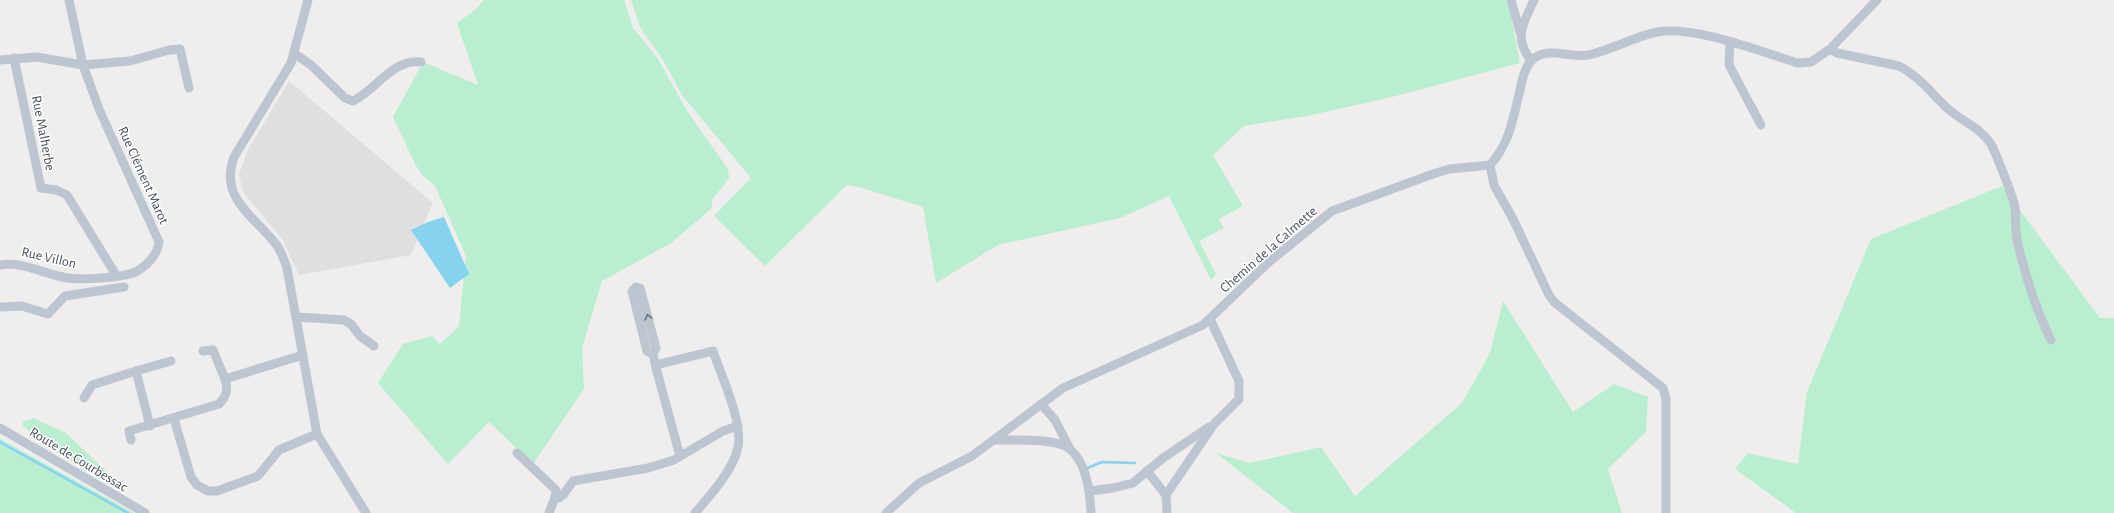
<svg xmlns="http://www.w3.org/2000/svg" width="2114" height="513" font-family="'Alegreya Sans',sans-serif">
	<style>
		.education { fill: #e1dedf }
		.green { fill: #b9efd0 }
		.water { fill: #85d3ee }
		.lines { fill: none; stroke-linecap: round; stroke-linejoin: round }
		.stream { stroke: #85d3ee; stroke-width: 2.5 }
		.minor { stroke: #bdc6d0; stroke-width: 9 }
		.oneway { stroke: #69737e }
		.labels { text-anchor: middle; stroke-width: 3; stroke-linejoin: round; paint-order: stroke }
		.street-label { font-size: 14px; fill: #454f5b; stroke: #fff }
	</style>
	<rect width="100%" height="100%" fill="#f0eded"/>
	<polygon class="education" points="289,81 433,203 411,255 299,275 282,239 243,192 239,174 248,150"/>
	<g class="green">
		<polygon points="484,0 624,0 633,28 658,59 687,111 728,169 729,178 712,200 712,208 671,243 602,281 582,348 584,389 533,464 489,422 448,464 378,383 403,344 432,336 440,344 459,326 466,256 435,186 422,175 415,164 393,117 423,62 478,85 457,23 476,9"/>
		<polygon points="631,0 1508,0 1520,63 1392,97 1307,116 1244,126 1213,155 1243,206 1219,219 1224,228 1199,241 1216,274 1211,280 1169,196 1120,218 998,245 936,283 923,207 862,188 847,185 765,266 714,216 751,178 682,95 663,60 640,27"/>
		<polygon points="2002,186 2100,318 2114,318 2114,513 1796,513 1735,469 1748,453 1798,464 1807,392 1871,239"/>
		<polygon points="1503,301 1573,412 1614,384 1648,397 1646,432 1608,469 1622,513 1293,513 1216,453 1250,463 1321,447 1355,496 1462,403 1490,353"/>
		<polygon points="33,418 66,433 106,471 107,477 94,471 92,473 54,451 23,426 23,422"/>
		<polygon points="0,439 134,513 0,513"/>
	</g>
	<polygon class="water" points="444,217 469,274 450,288 411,230 428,222"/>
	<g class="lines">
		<g class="stream">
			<polyline points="0,442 128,513"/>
			<polyline points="1085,469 1102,462 1135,463"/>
		</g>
		<g class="minor">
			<path d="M308,0L291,63L234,157C219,198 253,215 275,243C281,250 284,260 287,268L317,434L366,513"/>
			<polyline points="1511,0 1520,32"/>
			<polyline points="1730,43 1729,65 1761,125"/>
			<path d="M1830,49L1837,53L1899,66C1919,76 1931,93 1947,108C1961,121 1980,127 1991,144C1997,156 2012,194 2015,207C2016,218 2015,229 2017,240C2025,275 2035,308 2051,340"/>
			<path d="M295,54L311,65L345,98L353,101C376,90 392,59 421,62"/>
			<polyline points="14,58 41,188 56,190 67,195 116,275"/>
			<polyline points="0,60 37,57 83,65 130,61 169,50 180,49 189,88"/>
			<path d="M1531,61C1513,36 1523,25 1534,0"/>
			<polyline points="1490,165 1494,185 1513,219 1549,295 1554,302 1663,388 1666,399 1666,513"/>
			<path d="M0,265C24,261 45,275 68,278C83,280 118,278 133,273C145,268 158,255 159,242L99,109L83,65L69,0"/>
			<polyline points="0,307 22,306 48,314 65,296 124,287"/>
			<polyline points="296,317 344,320 351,324 360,336 374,346"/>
			<polyline points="203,351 213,350 225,379"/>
			<polyline points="653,354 647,351 632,291 636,287 640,288 656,348 653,354 656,368"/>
			<polyline points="136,371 171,361"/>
			<polyline points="84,398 92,385 136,371 150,426"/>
			<polyline points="1041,404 1055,420 1070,449"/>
			<polyline points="174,419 191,477 197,485 208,491 217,491 258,476 279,450 317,434"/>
			<polyline points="0,428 145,513"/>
			<path d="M131,440L129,431L219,404C227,396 228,389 225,379L303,355"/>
			<path d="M996,440C1014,440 1056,438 1070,449C1087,464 1090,492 1091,513"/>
			<polyline points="517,453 556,490 555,497 549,513"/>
			<path d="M680,456L656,368L659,364L713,351C721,375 743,422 738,447C734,469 710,496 695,513"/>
			<polyline points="1147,471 1166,495"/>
			<polyline points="1090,491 1113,488 1133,483 1163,458 1209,427"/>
			<polyline points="555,497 559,498 564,494 573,481 648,468 674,460 723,431 738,426"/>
			<path d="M886,513L919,483L972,456L1063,388L1203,325L1269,262L1332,211L1433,174L1449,169L1490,165C1510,143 1513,118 1520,90C1522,80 1524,70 1530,62C1546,44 1569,59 1588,55C1612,50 1633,37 1657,32C1694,25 1761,52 1798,63L1811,62L1830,49L1877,0"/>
			<polyline points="1167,513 1166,495 1214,424 1239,399 1239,381 1210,319"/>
		</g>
	</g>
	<defs><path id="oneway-chevron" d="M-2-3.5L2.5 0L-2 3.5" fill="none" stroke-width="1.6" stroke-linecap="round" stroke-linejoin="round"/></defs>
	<use class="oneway" href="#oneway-chevron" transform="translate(648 317) rotate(-105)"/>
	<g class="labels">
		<g class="street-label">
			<text transform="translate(44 133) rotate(79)" y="5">Rue Malherbe</text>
			<text transform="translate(144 175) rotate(66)" y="5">Rue Clément Marot</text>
			<text transform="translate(1268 249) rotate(-41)" y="5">Chemin de la Calmette</text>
			<text transform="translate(49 257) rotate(13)" y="5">Rue Villon</text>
			<text transform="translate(79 459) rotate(31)" y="5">Route de Courbessac</text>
		</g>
	</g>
</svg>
